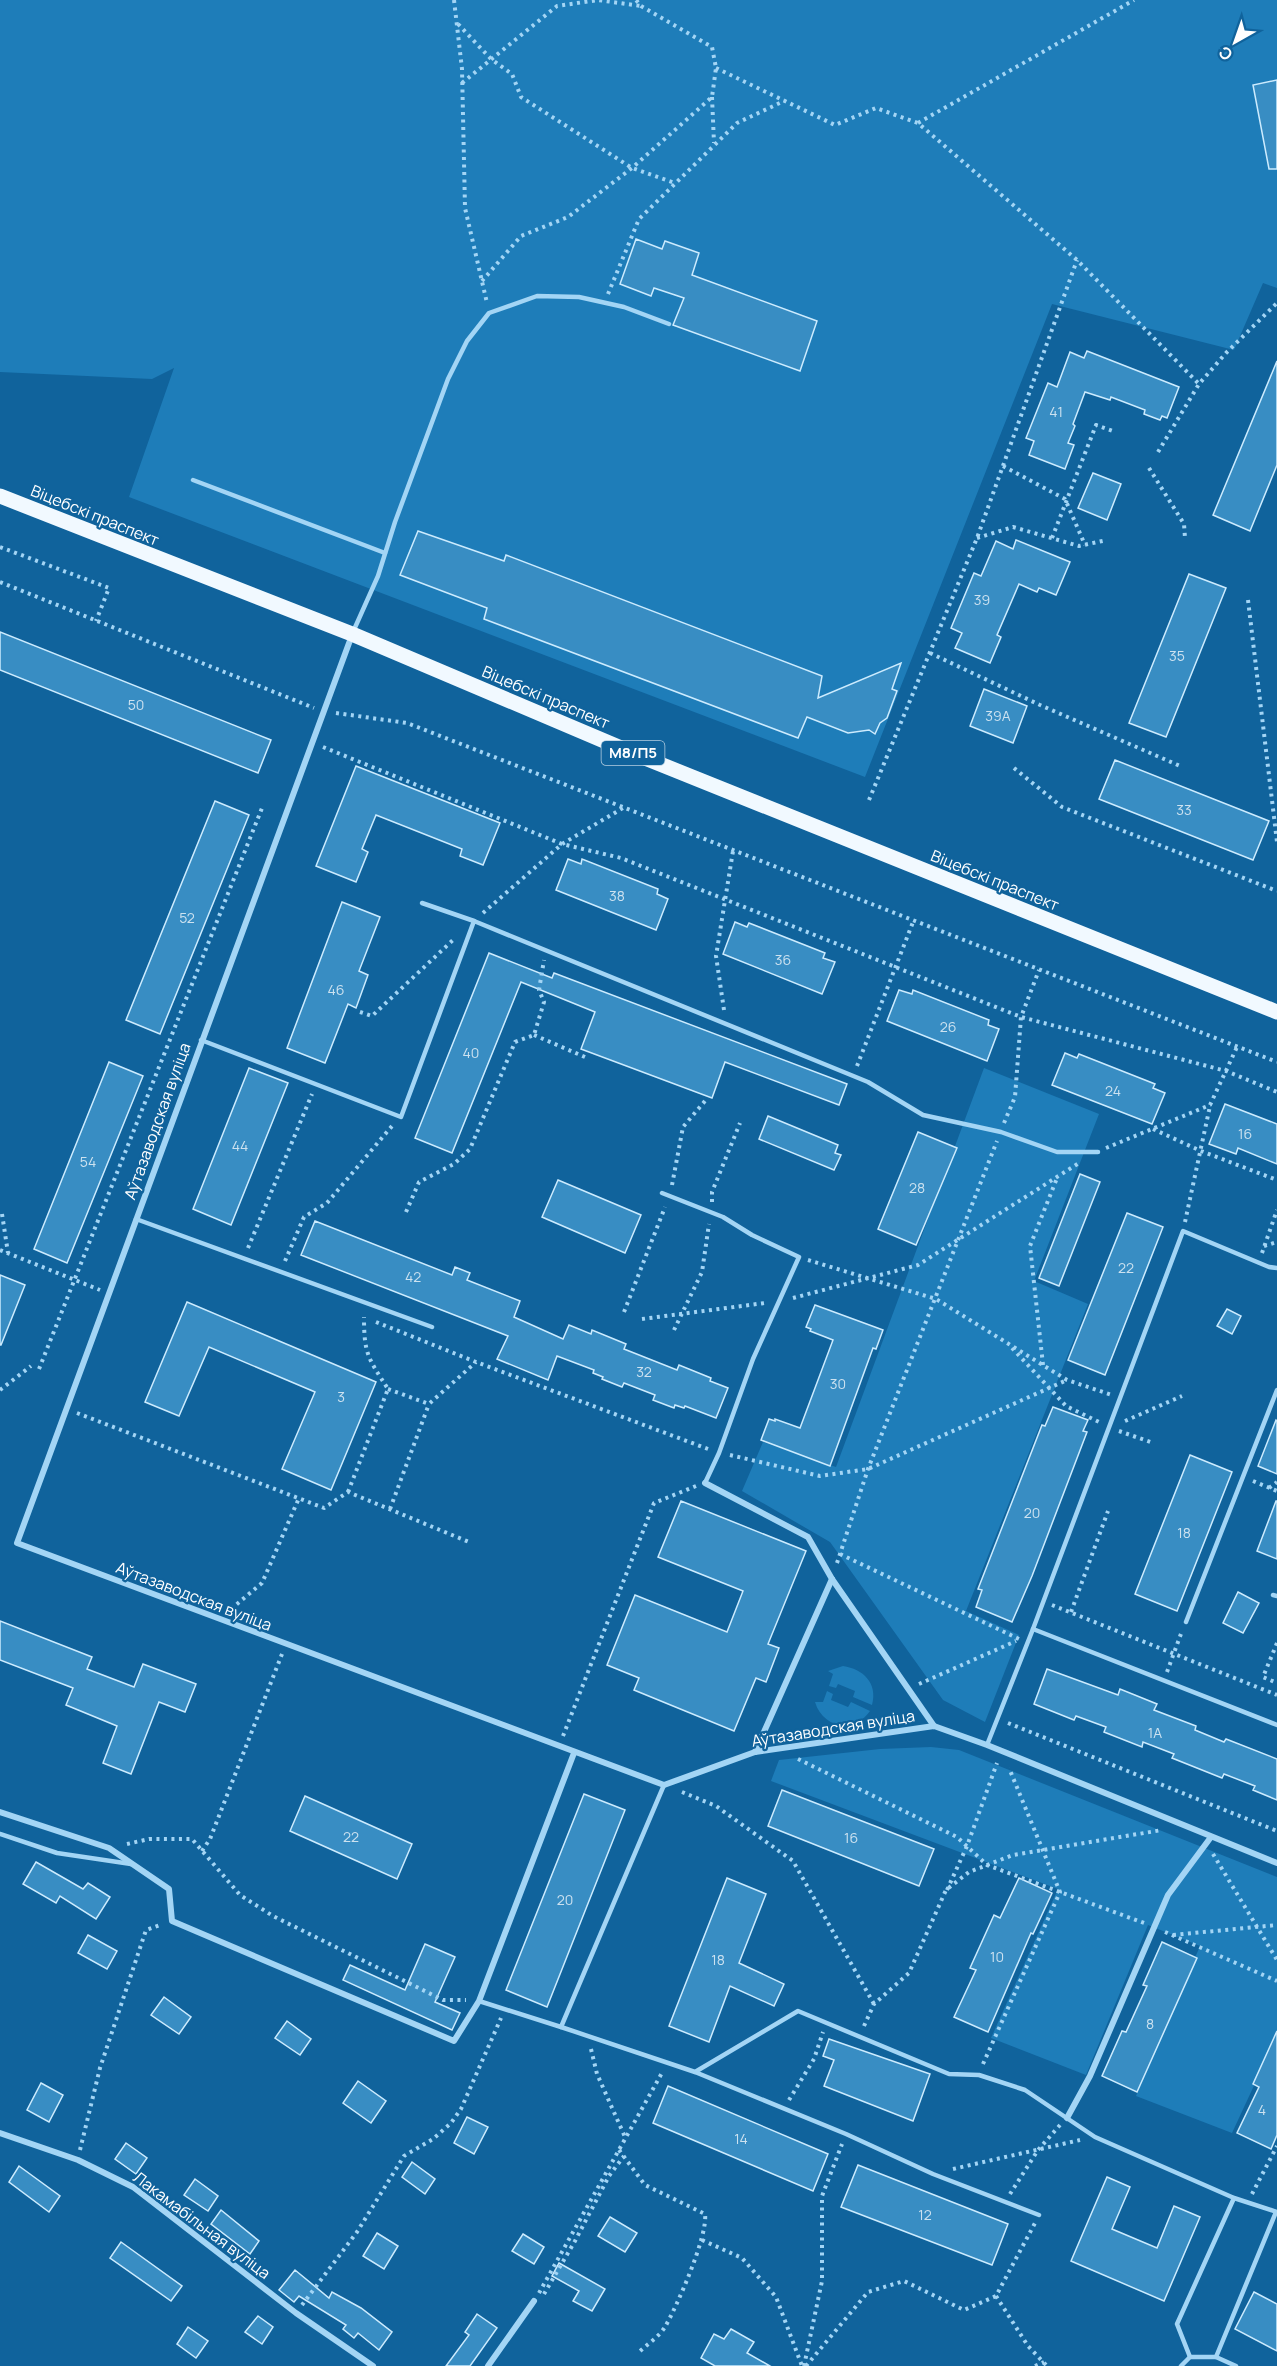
<svg xmlns="http://www.w3.org/2000/svg" width="1277" height="2366" font-family="Manrope,sans-serif">
	<style>
		.green { fill: #1e7db9 }
		.building { fill: #388dc3; stroke: #ccebfe; stroke-width: 1.5 }
		.lines { fill: none; stroke-linecap: round; stroke-linejoin: round }
		.path { stroke: #a3d5f5; stroke-width: 4; stroke-dasharray: 3 4.5; stroke-linecap: butt }
		.lane { stroke: #a3d5f5; stroke-width: 4.5 }
		.street { stroke: #a3d5f5; stroke-width: 6 }
		.primary { stroke: #f1f9ff; stroke-width: 15 }
		.labels { text-anchor: middle; stroke-width: 4.5; stroke-linejoin: round; paint-order: stroke }
		.number-label { font-size: 14px; fill: #cde2f0 }
		.shield { fill: #10639c; stroke: #b7d0e1; stroke-width: 1.5 }
		.shield-label { font-size: 15px; font-weight: bold; fill: #fff }
		.street-label { font-size: 16px; fill: #fff; stroke: #10639c }
	</style>
	<rect width="100%" height="100%" fill="#10639c"/>
	<g class="green">
		<polygon points="0,0 1277,0 1277,288 1263,283 1234,350 1052,304 865,777 129,497 174,368 152,379 0,372"/>
		<polygon points="984,1068 1099,1114 1034,1281 1088,1304 966,1611 1019,1635 985,1722 943,1700 830,1542 742,1491 763,1442 836,1467"/>
		<path d="M843,1666C863,1669 878,1683 872,1705L853,1697L855,1691L838,1684L836,1688L829,1686L833,1674L828,1671Z"/>
		<path d="M827,1691L833,1694L831,1700L848,1707L851,1702L870,1711C855,1733 823,1729 815,1702H823Z"/>
		<polygon points="931,1747 959,1750 1277,1877 1277,2036 1232,2133 1136,2096 1200,1946 1148,1925 1086,2075 991,2038 1058,1889 771,1781 779,1760 880,1749"/>
	</g>
	<g class="building">
		<polygon points="1277,80 1277,169 1269,169 1253,85"/>
		<polygon points="636,239 662,249 665,241 699,253 692,275 817,321 800,371 673,325 684,298 654,288 651,296 620,284"/>
		<polygon points="1087,351 1179,387 1167,418 1162,416 1160,420 1144,414 1145,410 1111,397 1110,400 1085,392 1073,424 1075,426 1068,443 1074,445 1065,469 1029,455 1034,441 1026,438 1048,383 1057,387 1070,352 1084,358"/>
		<polygon points="1277,361 1277,465 1250,531 1213,515"/>
		<polygon points="1093,473 1121,484 1107,520 1078,508"/>
		<polygon points="418,531 504,561 506,555 822,676 818,698 901,663 892,689 897,691 887,718 880,723 875,734 869,730 848,733 807,717 798,738 484,619 487,608 400,575"/>
		<polygon points="1016,540 1070,562 1056,595 1039,588 1037,592 1019,584 997,635 1001,637 990,663 955,648 962,633 951,628 974,573 981,576 996,541 1013,549"/>
		<polygon points="1189,574 1226,588 1166,737 1129,723"/>
		<polygon points="0,632 271,740 258,773 0,670"/>
		<polygon points="984,689 1027,706 1013,743 970,726"/>
		<polygon points="1115,760 1269,821 1253,860 1099,799"/>
		<polygon points="356,766 500,823 483,865 460,856 462,849 376,815 362,849 368,852 356,882 316,866"/>
		<polygon points="215,801 249,815 160,1034 126,1020"/>
		<polygon points="568,859 581,864 582,859 658,889 657,894 668,899 656,930 556,890"/>
		<polygon points="342,902 380,917 359,971 368,975 356,1008 348,1004 325,1063 287,1048"/>
		<polygon points="735,922 747,927 749,923 825,953 823,958 835,962 822,994 723,954"/>
		<polygon points="489,953 552,978 554,973 847,1084 839,1105 725,1062 712,1098 581,1049 595,1012 521,982 452,1153 415,1138"/>
		<polygon points="899,990 912,994 913,990 989,1020 988,1025 999,1029 987,1061 887,1021"/>
		<polygon points="1065,1053 1077,1058 1079,1054 1155,1084 1153,1088 1165,1093 1152,1124 1052,1085"/>
		<polygon points="109,1062 143,1076 67,1263 34,1249"/>
		<polygon points="249,1068 288,1083 231,1225 193,1209"/>
		<polygon points="1225,1104 1277,1124 1277,1164 1238,1148 1236,1154 1209,1144"/>
		<polygon points="768,1116 838,1145 835,1153 841,1155 834,1170 759,1139"/>
		<polygon points="918,1132 957,1148 916,1245 878,1229"/>
		<polygon points="1080,1174 1100,1182 1059,1286 1039,1278"/>
		<polygon points="558,1180 641,1215 625,1253 542,1217"/>
		<polygon points="1127,1213 1163,1227 1105,1375 1068,1360"/>
		<polygon points="315,1221 452,1275 455,1267 470,1273 467,1280 520,1301 514,1317 563,1339 569,1325 591,1334 592,1330 626,1344 624,1349 677,1370 679,1365 711,1378 710,1381 728,1388 716,1418 685,1406 684,1408 675,1405 674,1408 653,1400 655,1395 624,1383 622,1387 602,1379 603,1377 593,1373 594,1370 557,1356 548,1380 497,1359 508,1336 301,1255"/>
		<polygon points="0,1275 25,1285 1,1345 0,1345"/>
		<polygon points="187,1302 376,1382 331,1490 282,1469 315,1392 209,1347 179,1416 145,1402"/>
		<polygon points="815,1305 883,1330 876,1349 873,1348 830,1466 761,1440 769,1419 775,1421 775,1419 800,1428 833,1340 810,1331 811,1329 806,1327"/>
		<polygon points="1227,1309 1241,1316 1232,1334 1217,1326"/>
		<polygon points="1053,1407 1088,1420 1083,1431 1087,1432 1032,1576 1012,1622 976,1607 982,1590 978,1589 1042,1425 1045,1426"/>
		<polygon points="1276,1420 1277,1421 1277,1474 1258,1466"/>
		<polygon points="1190,1455 1232,1472 1177,1611 1135,1594"/>
		<polygon points="681,1501 806,1551 768,1644 779,1648 766,1682 756,1678 734,1731 634,1690 639,1678 607,1665 635,1595 727,1632 743,1591 658,1557"/>
		<polygon points="1276,1501 1277,1501 1277,1559 1257,1551"/>
		<polygon points="1238,1592 1259,1603 1243,1633 1223,1623"/>
		<polygon points="0,1621 92,1657 87,1669 134,1687 143,1664 196,1684 185,1712 159,1702 131,1774 103,1763 117,1726 66,1705 73,1688 0,1660"/>
		<polygon points="1047,1669 1118,1695 1120,1689 1157,1704 1154,1710 1196,1726 1195,1730 1224,1742 1226,1739 1277,1759 1277,1800 1253,1790 1255,1786 1224,1774 1222,1778 1172,1758 1174,1754 1143,1742 1142,1747 1104,1732 1106,1727 1076,1716 1074,1720 1034,1704"/>
		<polygon points="782,1790 934,1849 919,1886 768,1826"/>
		<polygon points="584,1794 625,1810 547,2007 506,1990"/>
		<polygon points="305,1796 412,1844 397,1879 290,1831"/>
		<polygon points="36,1862 83,1889 88,1883 110,1897 96,1919 60,1896 56,1903 23,1884"/>
		<polygon points="727,1878 766,1894 739,1963 784,1984 774,2006 730,1986 709,2042 669,2026"/>
		<polygon points="1019,1878 1052,1893 1033,1934 1031,1933 988,2032 954,2017 976,1970 970,1968 994,1915 1000,1918"/>
		<polygon points="88,1935 117,1951 107,1969 78,1953"/>
		<polygon points="1162,1942 1197,1958 1137,2092 1102,2076 1122,2031 1126,2032 1147,1986 1143,1985"/>
		<polygon points="425,1944 455,1957 435,2002 460,2013 452,2030 343,1980 350,1965 405,1990"/>
		<polygon points="164,1997 191,2017 179,2034 151,2015"/>
		<polygon points="287,2021 311,2039 300,2055 275,2038"/>
		<polygon points="1277,2031 1277,2135 1271,2149 1237,2133 1259,2087 1253,2084"/>
		<polygon points="829,2039 930,2074 913,2121 824,2086 834,2060 823,2056"/>
		<polygon points="358,2081 386,2101 371,2123 343,2103"/>
		<polygon points="41,2083 63,2095 49,2122 27,2110"/>
		<polygon points="668,2086 828,2154 813,2191 653,2123"/>
		<polygon points="467,2117 488,2127 474,2154 454,2143"/>
		<polygon points="126,2143 147,2158 136,2174 115,2159"/>
		<polygon points="412,2162 435,2179 425,2194 402,2177"/>
		<polygon points="858,2165 1008,2224 992,2265 841,2207"/>
		<polygon points="19,2166 60,2196 49,2212 9,2182"/>
		<polygon points="1107,2177 1130,2187 1112,2229 1157,2248 1174,2206 1200,2217 1164,2301 1071,2261"/>
		<polygon points="195,2179 218,2196 208,2211 184,2195"/>
		<polygon points="221,2210 259,2241 250,2254 211,2224"/>
		<polygon points="610,2217 637,2233 625,2252 598,2236"/>
		<polygon points="377,2233 398,2246 384,2269 363,2256"/>
		<polygon points="523,2234 544,2247 534,2264 512,2251"/>
		<polygon points="121,2242 182,2286 171,2301 110,2258"/>
		<polygon points="559,2263 605,2289 592,2311 573,2301 579,2291 552,2276"/>
		<polygon points="295,2270 329,2298 332,2292 361,2308 392,2332 379,2350 358,2333 354,2338 343,2329 346,2325 299,2296 294,2302 279,2290"/>
		<polygon points="1254,2292 1277,2304 1277,2351 1235,2329"/>
		<polygon points="477,2314 497,2328 470,2366 446,2366 469,2335 465,2332"/>
		<polygon points="258,2316 273,2327 262,2344 245,2332"/>
		<polygon points="188,2327 208,2341 196,2358 177,2344"/>
		<polygon points="731,2329 754,2342 747,2353 770,2366 715,2366 701,2358 714,2334 724,2339"/>
	</g>
	<g class="lines">
		<g class="path">
			<polyline points="454,0 462,69 465,208 487,303"/>
			<polyline points="458,24 491,59 512,74 521,97 632,168 675,183"/>
			<polyline points="716,68 835,125 876,108 918,123 1077,260 1199,384"/>
			<polyline points="462,83 557,6 598,0 641,6"/>
			<polyline points="712,97 714,143"/>
			<polyline points="918,123 1134,0"/>
			<polyline points="482,281 521,236 568,217 632,168 712,97 716,68 712,47 641,6 636,0"/>
			<polyline points="608,294 639,219 737,123 784,101"/>
			<polyline points="1158,452 1199,384 1226,353 1277,303"/>
			<polyline points="1003,466 1065,499 1085,545"/>
			<polyline points="1149,468 1184,524 1185,538"/>
			<polyline points="977,538 1013,527 1079,546 1107,540"/>
			<polyline points="1052,538 1096,425 1113,431"/>
			<polyline points="0,547 109,588 96,621"/>
			<polyline points="0,582 314,708"/>
			<polyline points="1248,600 1277,842"/>
			<polyline points="930,653 1040,705 1180,766"/>
			<polyline points="336,713 407,723 1277,1062"/>
			<polyline points="323,747 562,844 621,858 1021,1017 1226,1071 1277,1092"/>
			<polyline points="1014,768 1062,807 1277,891"/>
			<polyline points="869,800 977,538 1077,260"/>
			<polyline points="483,913 562,844 623,808"/>
			<polyline points="724,1010 716,956 733,851"/>
			<polyline points="360,1012 372,1016 453,940"/>
			<polyline points="534,1035 585,1057"/>
			<polyline points="857,1066 913,922"/>
			<polyline points="1004,1123 1015,1097 1021,1017 1039,970"/>
			<polyline points="1153,1129 1201,1151 1277,1180"/>
			<polyline points="1106,1148 1210,1105 1237,1047"/>
			<polyline points="672,1185 683,1127 705,1101"/>
			<polyline points="712,1202 712,1192 740,1123"/>
			<polyline points="406,1212 419,1182 454,1164 470,1149 515,1042 534,1035 544,1002 539,990 544,960"/>
			<polyline points="2,1214 8,1253"/>
			<polyline points="1185,1222 1210,1106"/>
			<polyline points="1264,1246 1277,1242"/>
			<polyline points="248,1248 312,1094"/>
			<polyline points="0,1250 100,1290"/>
			<polyline points="1262,1253 1277,1210"/>
			<polyline points="808,1260 936,1299 1067,1380 1112,1395"/>
			<polyline points="285,1261 304,1217 327,1203 392,1126"/>
			<polyline points="793,1298 918,1265 1079,1163"/>
			<polyline points="624,1312 665,1207"/>
			<polyline points="642,1319 765,1303"/>
			<polyline points="376,1322 476,1362 708,1449"/>
			<polyline points="674,1330 702,1272 709,1224"/>
			<polyline points="1012,1348 1066,1406 1099,1422"/>
			<polyline points="1043,1365 1030,1246 1057,1178"/>
			<polyline points="39,1369 262,808"/>
			<polyline points="388,1389 429,1404 476,1362"/>
			<polyline points="0,1390 31,1366"/>
			<polyline points="77,1413 324,1508 348,1492 469,1542"/>
			<polyline points="1125,1421 1182,1396"/>
			<polyline points="1119,1431 1153,1443"/>
			<polyline points="730,1455 820,1476 868,1469 1067,1380"/>
			<polyline points="1253,1481 1277,1491"/>
			<polyline points="1269,1488 1277,1482"/>
			<path d="M348,1492L388,1389C368,1358 364,1354 364,1317"/>
			<polyline points="390,1509 429,1404"/>
			<polyline points="840,1554 1019,1639"/>
			<polyline points="837,1563 868,1469 997,1141"/>
			<polyline points="1052,1605 1277,1695"/>
			<polyline points="231,1609 262,1583 299,1498"/>
			<polyline points="1071,1612 1108,1511"/>
			<polyline points="1277,1643 1263,1677 1277,1683"/>
			<polyline points="1167,1672 1182,1631"/>
			<polyline points="919,1684 1016,1641"/>
			<polyline points="1008,1723 1277,1831"/>
			<polyline points="563,1736 654,1503 696,1486"/>
			<polyline points="798,1759 957,1837 987,1865 1144,1923"/>
			<polyline points="682,1792 716,1806 793,1861 874,2004"/>
			<polyline points="127,1844 149,1839 192,1839 240,1895 273,1916 443,2000 466,2000"/>
			<polyline points="202,1851 210,1839 282,1654"/>
			<polyline points="1213,1854 1277,1960"/>
			<polyline points="947,1890 967,1846 997,1763"/>
			<polyline points="1165,1932 1277,1981"/>
			<polyline points="1173,1935 1277,1925"/>
			<polyline points="864,2026 874,2004 909,1973 946,1890 969,1872 1013,1855 1162,1830"/>
			<polyline points="591,2049 597,2074 625,2137"/>
			<polyline points="983,2064 1060,1892 1009,1768"/>
			<polyline points="789,2100 814,2059 823,2032"/>
			<polyline points="80,2150 100,2068 146,1930 160,1925"/>
			<path d="M619,2150L645,2185L705,2214C708,2236 677,2306 665,2327C659,2337 646,2345 638,2353"/>
			<polyline points="953,2169 1080,2140"/>
			<polyline points="1010,2194 1038,2150 1060,2125"/>
			<polyline points="1252,2194 1277,2146"/>
			<polyline points="702,2240 742,2258 776,2297 802,2366"/>
			<polyline points="539,2293 663,2071"/>
			<polyline points="544,2294 575,2241 609,2176 624,2156"/>
			<polyline points="996,2296 1028,2346 1047,2366"/>
			<polyline points="302,2305 357,2232 404,2156 433,2139 451,2123 461,2109 501,2018"/>
			<polyline points="804,2366 822,2281 822,2196 842,2144"/>
			<polyline points="806,2366 868,2292 904,2281 964,2310 996,2296 1035,2223"/>
			<polyline points="1035,2366 1044,2362"/>
		</g>
		<g class="lane">
			<polyline points="193,480 385,553"/>
			<polyline points="353,632 378,576 395,522 448,379 467,341 489,313 537,296 579,297 624,307 669,324"/>
			<polyline points="422,903 474,921"/>
			<polyline points="201,1040 401,1117 474,921 868,1082 923,1115 1001,1132 1057,1152 1098,1152"/>
			<polyline points="662,1193 723,1217 752,1235 799,1257 753,1359 719,1453 705,1483"/>
			<polyline points="136,1219 432,1327"/>
			<polyline points="1273,1595 1277,1596"/>
			<polyline points="1186,1622 1277,1390"/>
			<polyline points="1033,1629 1277,1725"/>
			<polyline points="987,1745 1033,1629 1183,1231 1269,1267 1277,1268"/>
			<polyline points="664,1785 561,2027 695,2072 798,2011 949,2074 979,2075 1025,2090 1095,2137 1234,2198 1277,2212"/>
			<polyline points="0,1834 57,1853 131,1864"/>
			<polyline points="479,2001 561,2027"/>
			<polyline points="695,2072 846,2134 933,2174 1039,2215"/>
			<polyline points="1190,2357 1177,2324 1234,2198"/>
			<polyline points="1181,2366 1190,2357 1216,2357"/>
			<polyline points="1236,2366 1216,2357 1276,2212"/>
		</g>
		<g class="street">
			<polyline points="352,635 17,1543 664,1785 755,1752 934,1726 987,1745 1277,1863"/>
			<polyline points="705,1483 808,1537 832,1579 934,1726"/>
			<polyline points="755,1752 832,1579"/>
			<polyline points="0,1812 109,1848 169,1889 172,1921 454,2041 479,2001 574,1753"/>
			<polyline points="1067,2118 1090,2076 1168,1895 1211,1837"/>
			<polyline points="0,2133 78,2160 133,2187 296,2313 373,2366"/>
			<polyline points="488,2366 534,2301"/>
		</g>
		<polyline class="primary" points="0,496 352,634 635,754 1277,1012"/>
	</g>
	<g class="labels">
		<g class="number-label">
			<text x="1056" y="417">41</text>
			<text x="982" y="605">39</text>
			<text x="1177" y="661">35</text>
			<text x="136" y="710">50</text>
			<text x="998" y="721">39А</text>
			<text x="1184" y="815">33</text>
			<text x="617" y="901">38</text>
			<text x="187" y="923">52</text>
			<text x="783" y="965">36</text>
			<text x="336" y="995">46</text>
			<text x="948" y="1032">26</text>
			<text x="471" y="1058">40</text>
			<text x="1113" y="1096">24</text>
			<text x="1245" y="1139">16</text>
			<text x="240" y="1151">44</text>
			<text x="88" y="1167">54</text>
			<text x="917" y="1193">28</text>
			<text x="1126" y="1273">22</text>
			<text x="413" y="1282">42</text>
			<text x="644" y="1377">32</text>
			<text x="838" y="1389">30</text>
			<text x="341" y="1402">3</text>
			<text x="1032" y="1518">20</text>
			<text x="1184" y="1538">18</text>
			<text x="1155" y="1738">1А</text>
			<text x="351" y="1842">22</text>
			<text x="851" y="1843">16</text>
			<text x="565" y="1905">20</text>
			<text x="997" y="1962">10</text>
			<text x="718" y="1965">18</text>
			<text x="1150" y="2029">8</text>
			<text x="1262" y="2115">4</text>
			<text x="741" y="2144">14</text>
			<text x="925" y="2220">12</text>
		</g>
		<rect class="shield" x="601.5" y="741" width="63" height="24" rx="4.5"/>
		<g class="shield-label">
			<text x="633" y="758">М8/П5</text>
		</g>
		<g class="street-label">
			<text transform="translate(95 515) rotate(22)" y="6">Віцебскі праспект</text>
			<text transform="translate(546 697) rotate(23)" y="6">Віцебскі праспект</text>
			<text transform="translate(995 880) rotate(22)" y="6">Віцебскі праспект</text>
			<text transform="translate(157 1121) rotate(-70)" y="6">Аўтазаводская вуліца</text>
			<text transform="translate(194 1596) rotate(21)" y="6">Аўтазаводская вуліца</text>
			<text transform="translate(833 1728) rotate(-9)" y="6">Аўтазаводская вуліца</text>
			<text transform="translate(202 2225) rotate(37)" y="6">Лакамабільная вуліца</text>
		</g>
	</g>
	<g transform="translate(1235 42) rotate(220)" stroke="#10639c" stroke-width="4.5" paint-order="stroke">
	<path d="M0-4.5L10 22L0 15L-10 22Z" fill="#ffffff"/>
	<text y="-9" font-size="16" font-weight="bold" text-anchor="middle" fill="#ffffff">С</text>
	</g>
</svg>
